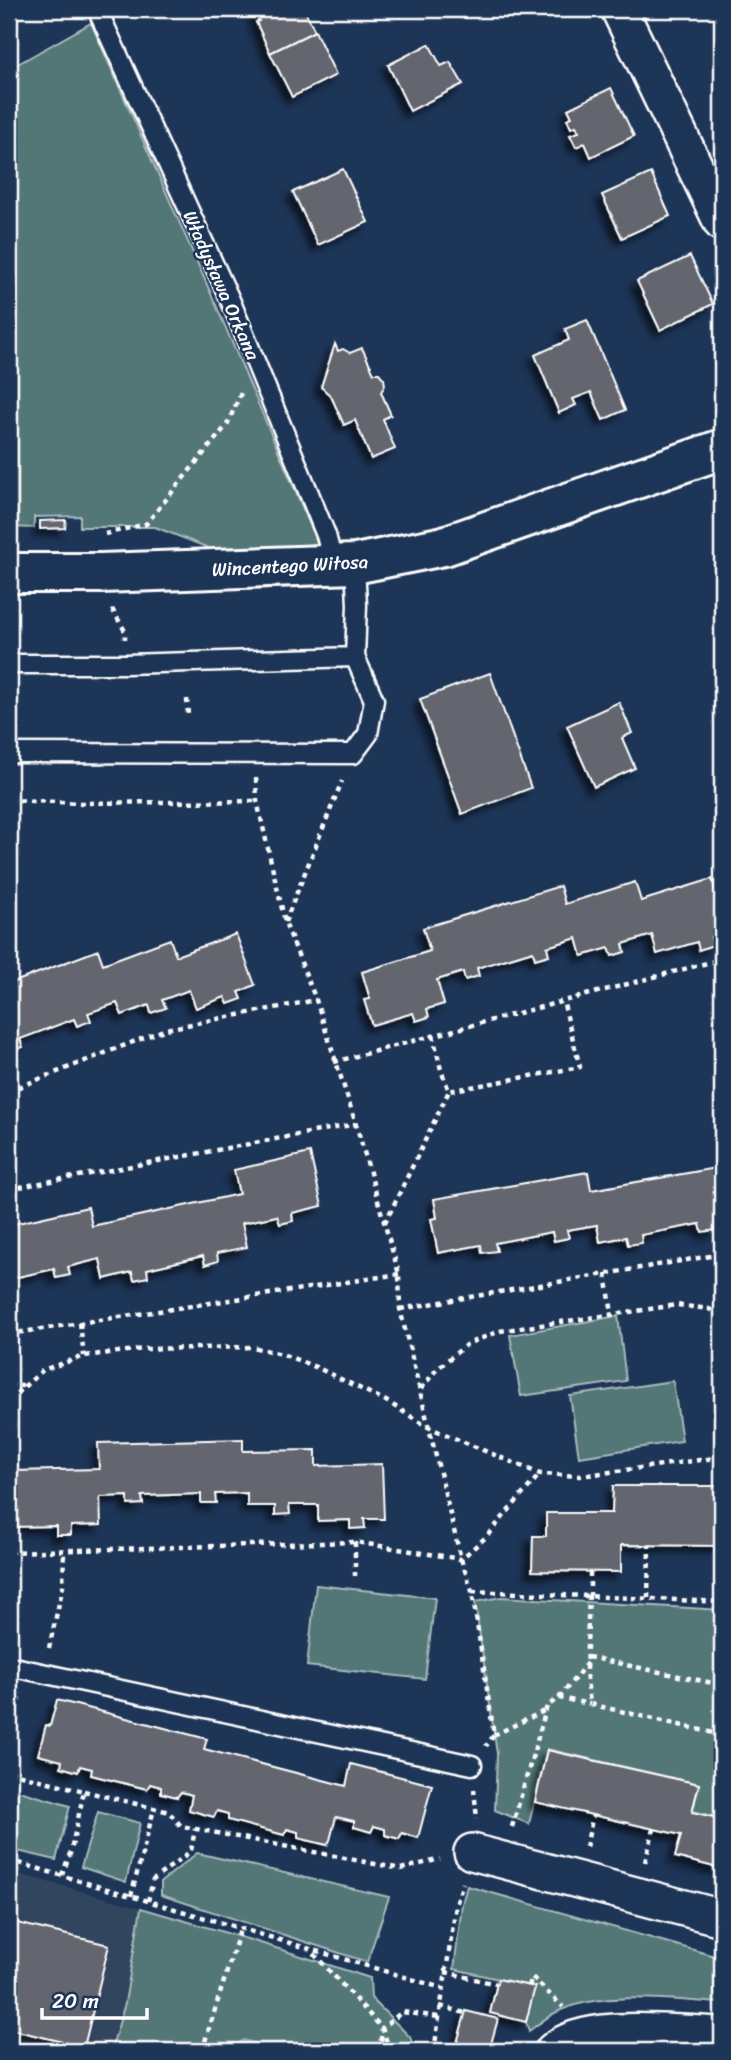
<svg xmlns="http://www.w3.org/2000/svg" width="731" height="2060" font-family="Sriracha,sans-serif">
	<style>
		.built { fill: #32445e }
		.green { fill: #527677; stroke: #a8babb; stroke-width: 2 }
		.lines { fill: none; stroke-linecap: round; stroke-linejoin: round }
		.stream { stroke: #8ba5b5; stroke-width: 10 }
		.building { fill: #64666e; stroke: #fff; stroke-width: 2; filter: url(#shadow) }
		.service-casing { stroke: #fff; stroke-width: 23 }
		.minor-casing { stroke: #fff; stroke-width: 40 }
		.tertiary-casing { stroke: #fff; stroke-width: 44 }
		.path { stroke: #fff; stroke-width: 4.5; stroke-dasharray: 5 5; stroke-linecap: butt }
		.service { stroke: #1d3557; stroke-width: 18 }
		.minor { stroke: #1d3557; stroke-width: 35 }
		.tertiary { stroke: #1d3557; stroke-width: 38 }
		.labels { text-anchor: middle; stroke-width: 5; stroke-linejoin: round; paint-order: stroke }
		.street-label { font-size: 19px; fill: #fff; stroke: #1d3557 }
	</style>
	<defs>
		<filter id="shadow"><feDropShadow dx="-6" dy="6" stdDeviation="3.5" flood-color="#0009"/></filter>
	</defs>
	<rect width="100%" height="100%" fill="#1d3557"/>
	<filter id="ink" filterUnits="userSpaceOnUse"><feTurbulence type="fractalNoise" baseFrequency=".0143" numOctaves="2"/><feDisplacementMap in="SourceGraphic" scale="14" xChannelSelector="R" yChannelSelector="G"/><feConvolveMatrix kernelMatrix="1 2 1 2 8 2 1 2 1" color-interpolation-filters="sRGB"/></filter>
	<g filter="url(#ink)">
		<polygon class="built" points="9,1871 141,1908 125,2003 111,2051 9,2051"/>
		<g class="green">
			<polygon points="91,23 216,305 318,544 219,552 155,527 80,527 80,516 34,517 34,528 9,527 9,69"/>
			<polygon points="618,1316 626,1381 521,1396 510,1335"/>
			<polygon points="673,1381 682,1441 579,1457 570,1396"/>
			<polygon points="316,1585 435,1598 425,1679 307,1666"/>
			<polygon points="501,1597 722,1610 722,1818 693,1811 699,1784 547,1749 529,1824 495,1810 497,1754 475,1602"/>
			<polygon points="9,1788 70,1806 56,1860 9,1849"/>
			<polygon points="98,1812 140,1823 126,1882 81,1867"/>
			<polygon points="197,1853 389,1897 367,1962 161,1895 161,1882"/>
			<path d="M467,1886L722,1958V2003C674,2000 606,1991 561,2010C550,2014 539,2024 529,2031L526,2022L534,1987L454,1969L462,1904Z"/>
			<polygon points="141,1908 254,1941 370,1978 371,1998 410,2037 415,2051 111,2051 125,2003"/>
		</g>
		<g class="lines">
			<polyline class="stream" points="244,2044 264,2051"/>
		</g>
		<g class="building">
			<polygon points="253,9 304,9 315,31 270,53 256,22 259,21"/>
			<polygon points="315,31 336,75 292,97 270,53"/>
			<polygon points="429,44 441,66 450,62 463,84 410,111 388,65"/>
			<polygon points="611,88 634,136 591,157 585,143 576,147 570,135 579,132 576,126 571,128 567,119 572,117 568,109"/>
			<polygon points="343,169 368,222 318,245 293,192"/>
			<polygon points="651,173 670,216 622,238 602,195"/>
			<polygon points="690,256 713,304 660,330 637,281"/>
			<polygon points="587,320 625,410 603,420 591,392 573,399 576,405 559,413 535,355 569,340 565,329"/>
			<polygon points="335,344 338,351 343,349 350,353 362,348 374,373 379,373 384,379 385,385 381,392 391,415 383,419 395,449 371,459 355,420 344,425 331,396 321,387"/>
			<polygon points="66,520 65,528 40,529 40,521"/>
			<polygon points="490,673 531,788 462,814 420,699"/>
			<polygon points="619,702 632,733 622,738 635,768 594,787 567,726"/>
			<polygon points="712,879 722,912 722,934 711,937 713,945 699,950 697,942 657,954 652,935 623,944 625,952 612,956 609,948 582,956 577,938 547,947 549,955 535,959 533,951 477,968 479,976 465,980 463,972 437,980 444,1004 427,1009 429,1017 416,1021 413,1013 372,1025 364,1000 370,999 362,972 430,951 423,928 560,886 565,904 635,882 641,901"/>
			<polygon points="236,934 255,985 239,992 242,999 228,1004 225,997 196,1008 189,990 162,1000 166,1008 151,1013 149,1005 122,1015 117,1003 88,1013 91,1021 77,1026 74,1019 20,1039 23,1047 9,1052 9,984 98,950 103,964 170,939 176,956"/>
			<polygon points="310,1153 322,1206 292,1213 293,1221 280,1224 277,1216 242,1223 247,1247 217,1253 218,1261 205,1265 203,1256 147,1269 148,1277 134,1280 132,1272 104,1279 100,1259 68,1267 70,1275 56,1278 54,1269 9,1279 9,1225 88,1207 92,1226 239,1194 234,1170"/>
			<polygon points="722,1167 722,1220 715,1222 716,1230 702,1232 700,1224 641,1235 642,1243 628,1245 626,1237 600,1242 597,1225 567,1230 569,1238 554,1241 552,1232 495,1243 497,1251 482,1253 481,1245 438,1253 431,1219 437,1218 434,1199 588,1172 591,1190"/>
			<polygon points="243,1439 243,1451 316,1450 316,1466 382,1464 384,1519 364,1519 365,1528 350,1529 350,1520 318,1521 318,1505 289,1505 290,1514 275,1515 275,1506 247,1506 247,1493 215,1494 216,1503 201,1503 201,1494 142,1496 143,1504 128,1505 128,1496 100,1497 101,1525 71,1526 71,1535 56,1535 56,1526 12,1527 11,1499 15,1499 14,1471 99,1469 98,1443"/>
			<polygon points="613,1486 722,1486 722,1546 621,1545 621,1572 532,1571 533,1536 546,1536 546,1513 612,1513"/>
			<polygon points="57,1700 207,1739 204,1749 346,1786 351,1764 432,1785 418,1838 402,1833 399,1839 385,1835 385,1829 374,1826 371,1832 354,1827 354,1821 336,1817 330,1840 327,1845 298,1838 298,1832 287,1829 284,1835 228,1820 228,1814 217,1811 214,1817 189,1810 192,1795 181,1792 177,1797 161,1793 161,1787 150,1784 147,1789 91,1775 92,1769 80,1766 78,1772 61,1767 62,1761 38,1755 46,1725 50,1726"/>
			<polygon points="547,1750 699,1784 692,1812 722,1819 722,1869 675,1857 681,1835 535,1802"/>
			<polygon points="9,1921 109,1945 84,2047 9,2029"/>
			<polygon points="498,1979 535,1987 526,2022 490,2013"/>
			<polygon points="466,2011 498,2019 489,2051 457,2043"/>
		</g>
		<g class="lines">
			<defs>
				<g id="service">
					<polyline points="97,9 231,302 326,535 334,566"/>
					<polyline points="9,664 126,664 355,657 357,605 355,564"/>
					<polyline points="9,753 353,754 368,734 374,700 355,657"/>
					<polyline points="9,1666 472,1765"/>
				</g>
				<g id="minor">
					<polyline points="619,9 722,223"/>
					<polyline points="472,1852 722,1918"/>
					<path d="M553,2051C586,2021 678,2034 722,2035"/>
				</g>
				<polyline id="tertiary" points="9,573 101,573 355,564 444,546 722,449"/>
			</defs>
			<use href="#service" class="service-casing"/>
			<use href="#minor" class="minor-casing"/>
			<use href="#tertiary" class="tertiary-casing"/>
			<g class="path">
				<polyline points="105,534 146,524 227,425 241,393"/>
				<polyline points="112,609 125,631 125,639"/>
				<polyline points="187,699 188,715"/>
				<polyline points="256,778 257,801 285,922 316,1000 356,1124 399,1274 400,1309 461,1559 472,1591 494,1735 486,1746"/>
				<polyline points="9,800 82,803 257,801"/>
				<polyline points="285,922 342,781"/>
				<polyline points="433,1035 441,1070 449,1091 580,1067 563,1001"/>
				<polyline points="334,1062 722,959"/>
				<polyline points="9,1091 166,1029 316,1000"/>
				<polyline points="9,1189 356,1124"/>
				<polyline points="385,1223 449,1091"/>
				<polyline points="606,1274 612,1314"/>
				<polyline points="400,1309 722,1254"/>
				<polyline points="80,1323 84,1356"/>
				<polyline points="9,1334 399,1274"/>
				<polyline points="9,1385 23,1386"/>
				<polyline points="421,1389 437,1369 467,1344 500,1331 677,1305 709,1309 722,1316"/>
				<polyline points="9,1400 43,1370 84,1356 144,1349 252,1347 282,1354 318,1368 386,1401 428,1427 540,1474 580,1476 722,1457"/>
				<polyline points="355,1542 355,1576"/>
				<polyline points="9,1552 355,1542 461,1559 486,1537 540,1474"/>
				<polyline points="590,1572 590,1595"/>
				<polyline points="472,1591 722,1602"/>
				<polyline points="589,1595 586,1671 590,1704 722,1735"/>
				<polyline points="648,1598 649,1546"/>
				<polyline points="722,1602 722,1586"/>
				<polyline points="49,1648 63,1586 64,1552"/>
				<polyline points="588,1657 722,1685"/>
				<polyline points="559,1698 587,1663"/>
				<polyline points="494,1735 546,1710"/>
				<polyline points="9,1742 20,1693"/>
				<polyline points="9,1772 84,1791 71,1851 62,1875"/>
				<polyline points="474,1789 477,1819"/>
				<polyline points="84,1791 169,1812 181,1826 401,1869 440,1859"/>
				<polyline points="512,1827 547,1706 559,1698 590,1704"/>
				<polyline points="586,1847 593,1815"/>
				<polyline points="9,1860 442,1988"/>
				<polyline points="645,1862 654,1829"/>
				<polyline points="131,1896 154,1809"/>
				<polyline points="148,1901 153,1880 191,1851 195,1829"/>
				<polyline points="314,1954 382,2028 390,2051"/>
				<polyline points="445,1972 496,1984"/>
				<polyline points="529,1986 532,1977 563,2007"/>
				<polyline points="440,2006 465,2013"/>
				<polyline points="202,2051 240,1930"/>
				<polyline points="380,2051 382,2028 402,2012 439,2017"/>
				<polyline points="434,2051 456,1905 463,1883"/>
			</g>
			<use href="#service" class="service"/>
			<use href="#minor" class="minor"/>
			<use href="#tertiary" class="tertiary"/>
		</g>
	</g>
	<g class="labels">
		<g class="street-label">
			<text transform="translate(222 285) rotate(66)" y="7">Władysława Orkana</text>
			<text transform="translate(290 565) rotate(-3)" y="7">Wincentego Witosa</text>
		</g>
	</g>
	<rect width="731" height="2060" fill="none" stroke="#1d3557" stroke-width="35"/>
	<rect x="18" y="18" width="696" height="2025" fill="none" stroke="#fff" stroke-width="2.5" filter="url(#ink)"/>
	<path d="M42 2008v10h105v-10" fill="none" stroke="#ffffff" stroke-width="3.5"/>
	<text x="52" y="2008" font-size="21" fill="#ffffff" stroke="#1d3557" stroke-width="5" paint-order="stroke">20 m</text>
</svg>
